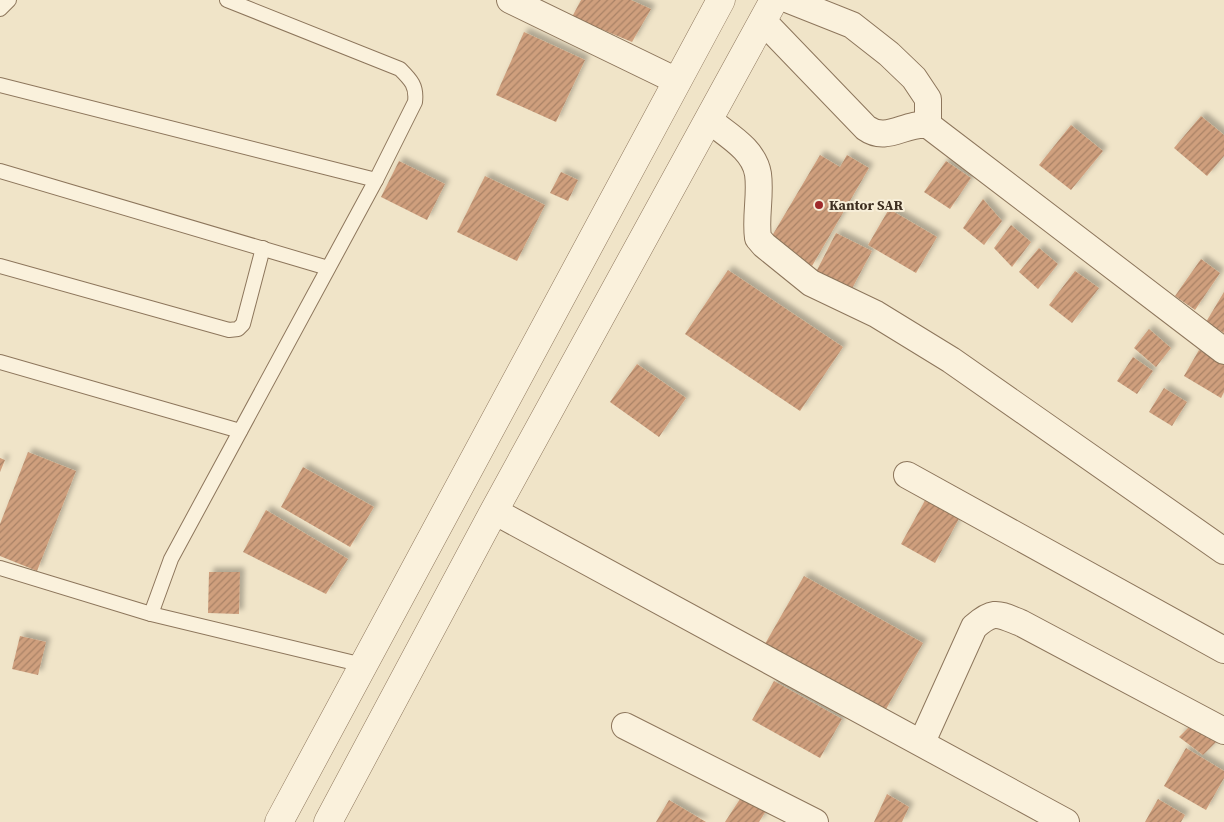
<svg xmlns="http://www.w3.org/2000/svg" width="1224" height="822" font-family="'Source Serif 4',serif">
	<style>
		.building { fill: url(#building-hatch); filter: url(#shadow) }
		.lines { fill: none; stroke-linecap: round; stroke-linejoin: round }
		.service-casing { stroke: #8d765c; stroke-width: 16 }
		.minor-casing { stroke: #8d765c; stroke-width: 28 }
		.tertiary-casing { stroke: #8d765c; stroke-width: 29 }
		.service { stroke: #faf1dc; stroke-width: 14 }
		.minor { stroke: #faf1dc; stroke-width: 26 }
		.tertiary { stroke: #faf1dc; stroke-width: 28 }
		.poi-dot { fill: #9e2a2b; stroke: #f7eed8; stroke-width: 2 }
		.labels { text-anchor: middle; stroke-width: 4; stroke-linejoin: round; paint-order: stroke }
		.poi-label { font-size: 14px; font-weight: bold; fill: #3d2e20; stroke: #f7eed8; text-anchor: start }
	</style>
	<defs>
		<pattern id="building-hatch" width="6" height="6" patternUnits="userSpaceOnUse" patternTransform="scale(1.25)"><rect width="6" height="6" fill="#cf9f7d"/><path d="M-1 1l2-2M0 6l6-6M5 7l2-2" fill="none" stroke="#a98266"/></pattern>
		<filter id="shadow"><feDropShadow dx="4.5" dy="-4.5" stdDeviation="2.5" flood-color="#0004"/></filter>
	</defs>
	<rect width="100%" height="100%" fill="#f0e4c8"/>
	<g class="building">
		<polygon points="581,0 631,0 651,9 632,42 572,17"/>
		<polygon points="524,32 585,60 556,122 496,95"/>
		<polygon points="1201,116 1224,135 1224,156 1207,176 1174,148"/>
		<polygon points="1071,125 1103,151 1071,190 1039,165"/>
		<polygon points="820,155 840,167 847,155 869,168 812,266 769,241"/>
		<polygon points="399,161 445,184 427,220 381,197"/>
		<polygon points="946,161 971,178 950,209 924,192"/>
		<polygon points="561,172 578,180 568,201 550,193"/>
		<polygon points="485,176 545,205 517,261 457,232"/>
		<polygon points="983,199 1002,221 984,245 963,228"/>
		<polygon points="889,209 937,237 916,273 868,245"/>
		<polygon points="1011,225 1031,242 1012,267 994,248"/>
		<polygon points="836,233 872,251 849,294 814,276"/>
		<polygon points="1039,248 1058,264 1038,289 1019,272"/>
		<polygon points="1201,259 1220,273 1195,310 1175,296"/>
		<polygon points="728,270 843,347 800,411 685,334"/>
		<polygon points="1075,271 1099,288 1072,323 1049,305"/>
		<polygon points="1224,292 1224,333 1206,322"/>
		<polygon points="1149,329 1171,348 1156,367 1134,348"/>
		<polygon points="1199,350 1224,364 1224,392 1221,398 1184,376"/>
		<polygon points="1133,357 1153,371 1137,394 1117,381"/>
		<polygon points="637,364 686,398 659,437 610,402"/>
		<polygon points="1164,388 1187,402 1172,426 1149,412"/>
		<polygon points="28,452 76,471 37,571 0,556 0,524"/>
		<polygon points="0,458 5,460 0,472"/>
		<polygon points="303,467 374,507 350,547 281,507"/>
		<polygon points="928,495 962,513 935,563 901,544"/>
		<polygon points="266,510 348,559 326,594 243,552"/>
		<polygon points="209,572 240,572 239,614 208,613"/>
		<polygon points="804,576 923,643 885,711 765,644"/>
		<polygon points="20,636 46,642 38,675 12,669"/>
		<polygon points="774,681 842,719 820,758 752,720"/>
		<polygon points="1196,720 1219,739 1203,755 1179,737"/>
		<polygon points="1186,748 1224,771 1224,778 1206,810 1164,786"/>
		<polygon points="887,794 909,807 902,822 874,822"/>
		<polygon points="742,796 766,811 759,822 725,822"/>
		<polygon points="1158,799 1185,815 1181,822 1145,822"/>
		<polygon points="669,800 706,822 656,822"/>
	</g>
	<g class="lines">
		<defs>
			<g id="service">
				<polyline points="0,9 9,0"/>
				<polyline points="0,85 376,180"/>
				<polyline points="0,171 328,268"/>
				<polyline points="0,266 229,330 238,329 243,324 263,248"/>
				<polyline points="0,362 240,431"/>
				<polyline points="0,568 151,614 363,665"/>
				<path d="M151,614L171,559L376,180L415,102C417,86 411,80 400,69L227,0"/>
			</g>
			<g id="minor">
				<polyline points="510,0 677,81"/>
				<polyline points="789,0 852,25 889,54 914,78 928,99 928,125"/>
				<path d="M763,21L866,128C887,143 905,122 928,125L1224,351"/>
				<path d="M709,120C727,135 754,149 758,174C761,195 755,217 758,238L764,245L811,283L876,314L951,360L1224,551"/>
				<polyline points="907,475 1224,650"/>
				<polyline points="494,511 1066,822"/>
				<polyline points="625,726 815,822"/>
				<path d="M922,742L974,627C994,609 998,614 1021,623L1224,731"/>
			</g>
			<g id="tertiary">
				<polyline points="279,822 721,0"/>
				<polyline points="328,822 494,511 774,0"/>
			</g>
		</defs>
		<use href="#service" class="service-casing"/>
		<use href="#minor" class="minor-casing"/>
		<use href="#tertiary" class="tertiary-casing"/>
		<use href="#service" class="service"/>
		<use href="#minor" class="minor"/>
		<use href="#tertiary" class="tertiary"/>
	</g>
	<circle class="poi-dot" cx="819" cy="205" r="5"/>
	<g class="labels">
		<g class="poi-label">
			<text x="829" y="210">Kantor SAR</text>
		</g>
	</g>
</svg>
